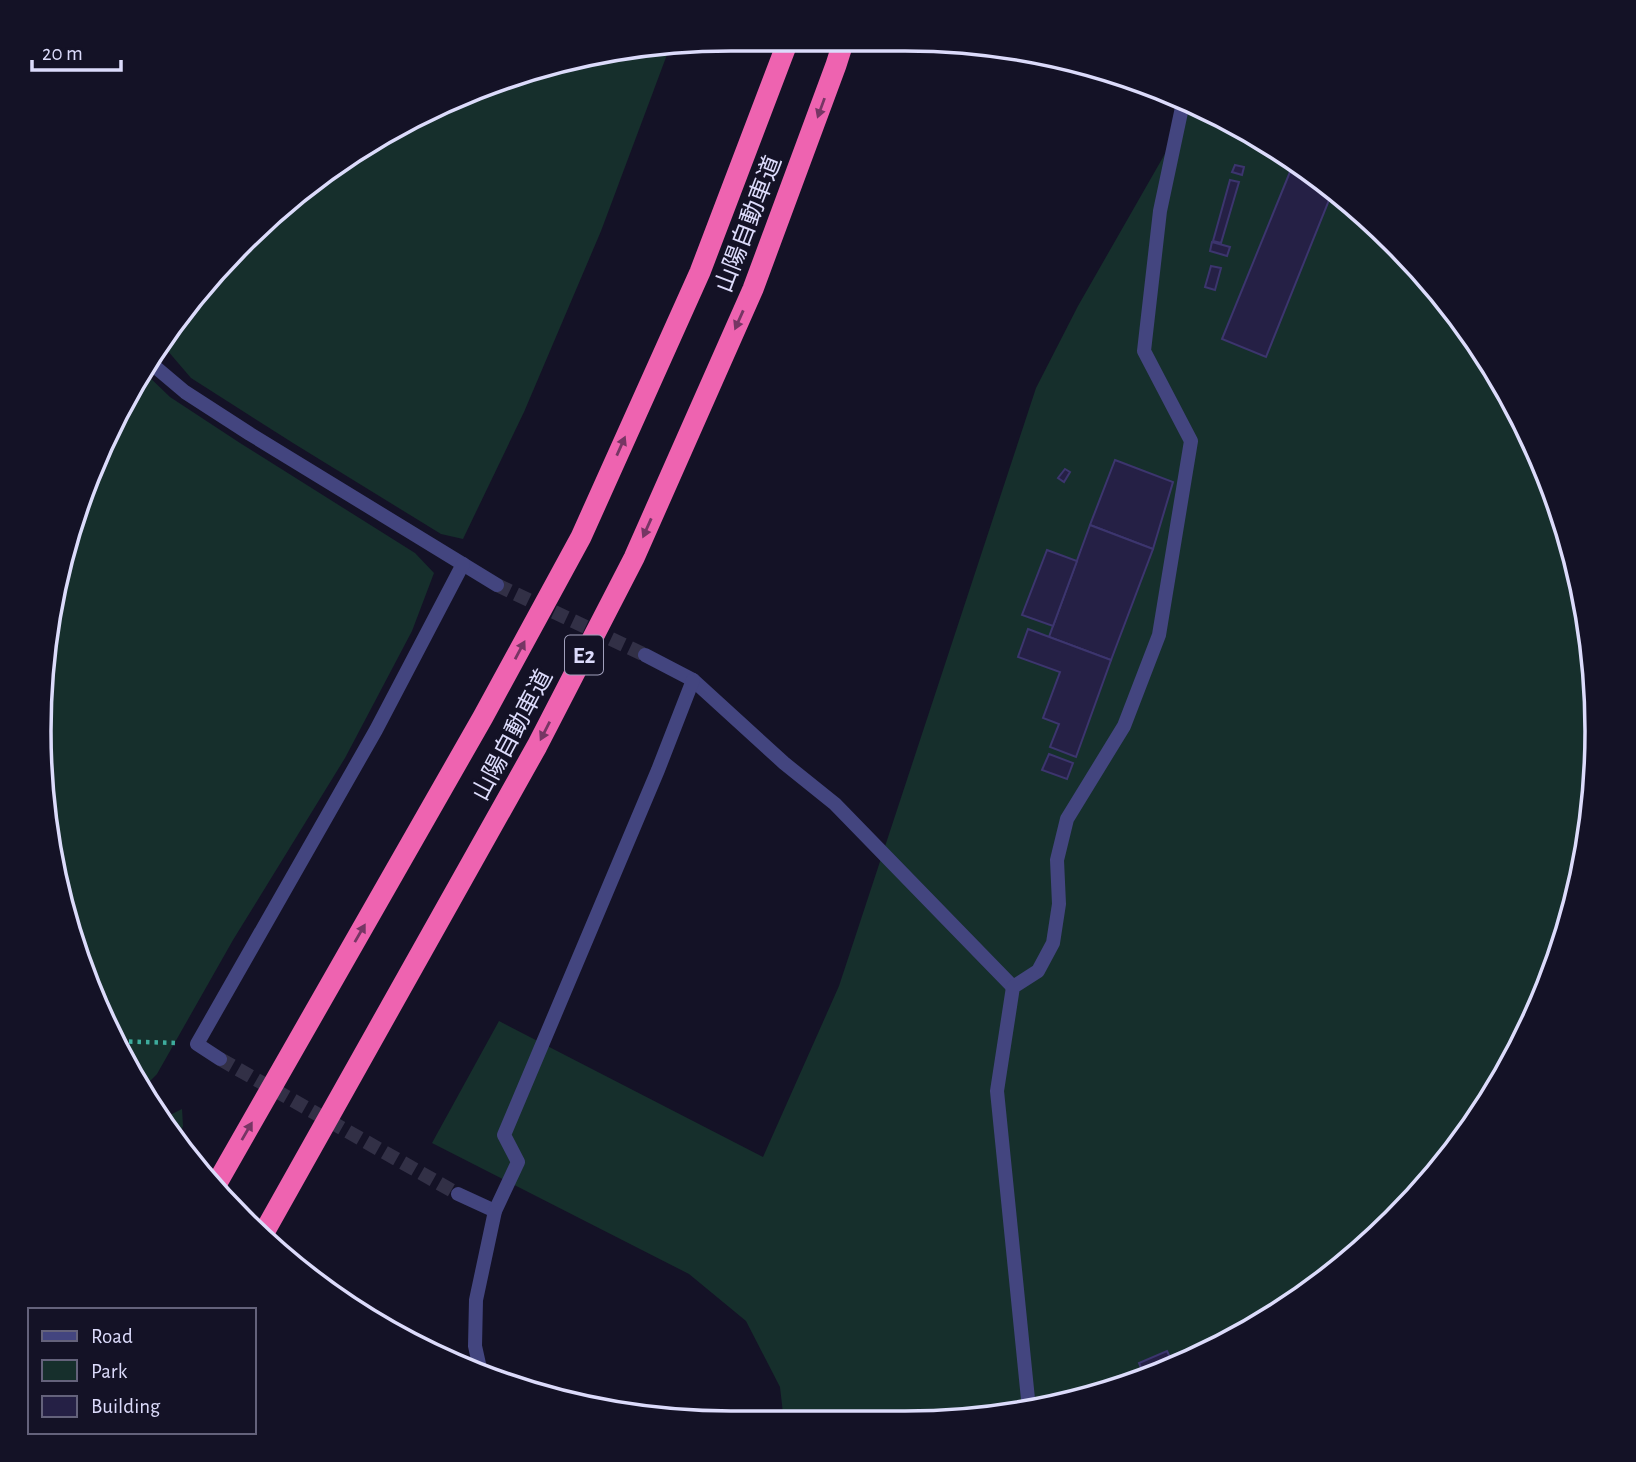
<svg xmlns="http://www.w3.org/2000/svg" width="1636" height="1462" font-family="'Alegreya Sans','Noto Sans JP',sans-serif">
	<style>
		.green { fill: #162f2c }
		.building { fill: #252045; stroke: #3c356e; stroke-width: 2 }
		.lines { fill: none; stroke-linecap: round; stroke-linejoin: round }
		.street-tunnel { stroke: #323046; stroke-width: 14; stroke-dasharray: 14 7; stroke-linecap: butt }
		.path { stroke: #3eac9d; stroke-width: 4.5; stroke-dasharray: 3.5 5; stroke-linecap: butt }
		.street { stroke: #43457f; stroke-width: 14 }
		.highway { stroke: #ee63b0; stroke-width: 21 }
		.oneway { fill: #763664 }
		.labels { text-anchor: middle; stroke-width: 6; stroke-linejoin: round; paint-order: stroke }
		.shield { fill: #141226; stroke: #a09fbb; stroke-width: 2 }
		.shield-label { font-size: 23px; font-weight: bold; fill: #dcdbfb }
		.street-label { font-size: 24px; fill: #dcdbfb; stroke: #141226 }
		.rim { fill: none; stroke: #dcdbfb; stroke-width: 3.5 }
	</style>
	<rect width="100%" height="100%" fill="#141226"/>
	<g class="green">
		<polygon points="671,44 601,231 524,412 463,539 441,534 293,443 191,378 161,343 182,309 309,182 425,110 596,52"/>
		<polygon points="1194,103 1252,131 1362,211 1455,310 1526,425 1574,552 1596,686 1592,822 1561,954 1505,1078 1425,1188 1326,1281 1211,1352 1084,1400 950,1422 784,1422 780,1387 746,1321 689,1274 432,1143 499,1021 763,1157 839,986 1036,388 1078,306"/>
		<polygon points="143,371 170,397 240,443 415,553 434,573 412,631 345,758 233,940 157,1074 143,1088 110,1038 62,910 39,731 52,595 110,425"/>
		<polygon points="182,1109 183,1126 178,1139 164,1118"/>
	</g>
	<g class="building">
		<polygon points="1294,162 1333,190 1266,357 1222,339"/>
		<polygon points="1235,165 1244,167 1242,175 1232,172"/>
		<polygon points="1230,180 1239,182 1221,243 1213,241"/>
		<polygon points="1212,242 1230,247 1227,256 1210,251"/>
		<polygon points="1211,266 1221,268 1215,290 1205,287"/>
		<polygon points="1115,460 1173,482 1153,549 1090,525"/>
		<polygon points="1065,469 1070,472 1064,482 1058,478"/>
		<polygon points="1090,525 1153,549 1111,660 1049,637"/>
		<polygon points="1047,550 1077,561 1053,626 1022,615"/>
		<polygon points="1028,629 1111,660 1076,757 1050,747 1059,724 1043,718 1060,672 1018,657"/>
		<polygon points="1049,754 1073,763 1067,779 1042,770"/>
		<polygon points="1167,1351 1174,1366 1145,1377 1139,1363"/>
	</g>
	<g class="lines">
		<g class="street-tunnel">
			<polyline points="497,585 645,655"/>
			<polyline points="220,1059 458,1194"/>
		</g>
		<polyline class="path" points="112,1041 176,1043"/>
		<g class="street">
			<polyline points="150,360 153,365 185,392 250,434 497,585"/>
			<polyline points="645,655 693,680 784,763 835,804 1013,987"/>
			<polyline points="220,1059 197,1044 376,730 463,564"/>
			<polyline points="458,1194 495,1211"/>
			<polyline points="481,1373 475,1346 476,1300 495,1211 518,1162 504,1135 658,770 693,680"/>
			<polyline points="1029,1409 997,1091 1013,987 1038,971 1053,943 1059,904 1057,860 1067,819 1124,726 1159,635 1191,441 1144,351 1160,211 1184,98"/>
		</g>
		<g class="highway">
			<polyline points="213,1190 483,717 581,537 700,272 788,41"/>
			<polyline points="262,1236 537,746 634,558 753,289 836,65 843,43"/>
		</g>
	</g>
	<defs><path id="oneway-solid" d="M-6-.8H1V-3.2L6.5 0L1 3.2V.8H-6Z" transform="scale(1.75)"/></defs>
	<g class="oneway">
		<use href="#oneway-solid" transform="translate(821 108) rotate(110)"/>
		<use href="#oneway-solid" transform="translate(739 320) rotate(114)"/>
		<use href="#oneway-solid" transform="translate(621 446) rotate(-66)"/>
		<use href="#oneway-solid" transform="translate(647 528) rotate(114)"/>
		<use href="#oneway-solid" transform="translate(520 650) rotate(-62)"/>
		<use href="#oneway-solid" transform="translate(545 731) rotate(117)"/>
		<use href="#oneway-solid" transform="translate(360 933) rotate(-60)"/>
		<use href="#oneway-solid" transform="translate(247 1131) rotate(-60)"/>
	</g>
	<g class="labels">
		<rect class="shield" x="565" y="635.5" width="38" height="39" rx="5"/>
		<g class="shield-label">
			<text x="584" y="663">E2</text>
		</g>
		<g class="street-label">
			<text transform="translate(748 224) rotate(-69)" y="8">山陽自動車道</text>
			<text transform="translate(512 735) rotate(-62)" y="8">山陽自動車道</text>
		</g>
	</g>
	<path d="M0 0H1636V1462H0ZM731 51H905A680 680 0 0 1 1585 731V731A680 680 0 0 1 905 1411H731A680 680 0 0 1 51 731V731A680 680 0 0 1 731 51Z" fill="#141226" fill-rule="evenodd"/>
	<path class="rim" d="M731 51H905A680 680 0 0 1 1585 731V731A680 680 0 0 1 905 1411H731A680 680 0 0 1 51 731V731A680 680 0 0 1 731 51Z"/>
	<rect x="28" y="1308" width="228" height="126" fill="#141226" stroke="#64627b" stroke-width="2"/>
	<rect x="42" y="1331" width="35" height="10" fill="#43457f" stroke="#64627b" stroke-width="2"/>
	<text x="91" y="1343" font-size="21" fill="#dcdbfb">Road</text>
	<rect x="42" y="1360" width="35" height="21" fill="#162f2c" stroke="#64627b" stroke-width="2"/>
	<text x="91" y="1378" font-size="21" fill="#dcdbfb">Park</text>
	<rect x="42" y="1396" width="35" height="21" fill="#252045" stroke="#64627b" stroke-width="2"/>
	<text x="91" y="1413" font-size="21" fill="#dcdbfb">Building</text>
	<path d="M32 60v10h89v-10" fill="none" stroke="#dcdbfb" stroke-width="3.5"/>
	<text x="42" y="60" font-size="21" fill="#dcdbfb" stroke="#141226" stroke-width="5" paint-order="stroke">20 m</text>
</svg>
